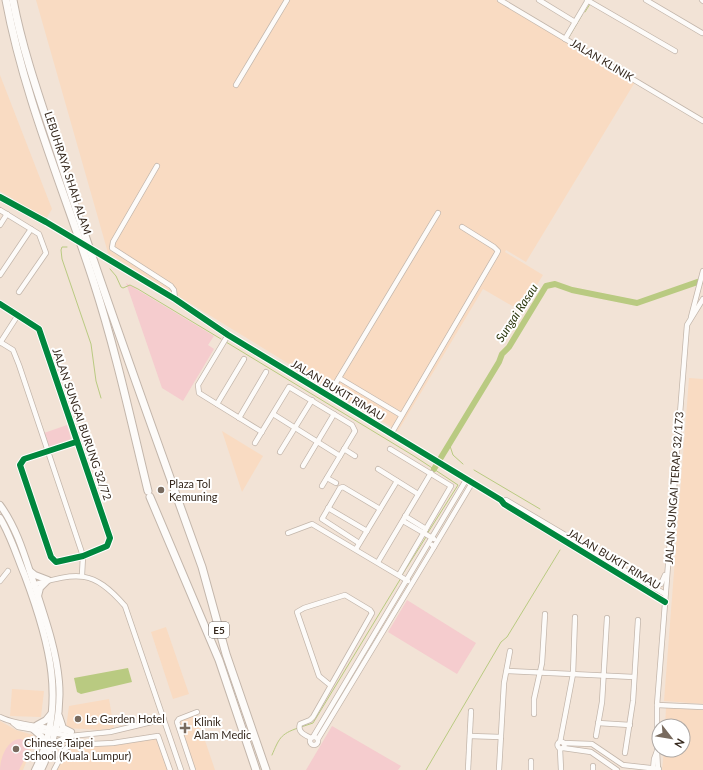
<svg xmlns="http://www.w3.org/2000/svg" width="703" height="770" font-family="Lato,sans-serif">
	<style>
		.built { fill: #f9dbc2 }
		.green { fill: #f5ccce }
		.water { fill: #b9ca81 }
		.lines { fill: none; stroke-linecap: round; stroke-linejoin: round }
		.stream { stroke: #b9ca81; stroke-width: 1 }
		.river { stroke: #b9ca81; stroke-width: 6 }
		.minor-casing { stroke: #c3b6ab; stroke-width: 6 }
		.major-casing { stroke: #c3b6ab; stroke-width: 8 }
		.highway-casing { stroke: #c3b6ab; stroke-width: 9 }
		.minor { stroke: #fdfbf9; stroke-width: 4.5 }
		.major { stroke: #fdfbf9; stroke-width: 6 }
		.highway { stroke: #fdfbf9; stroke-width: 7 }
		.minor-bridge-casing { stroke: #c3b6ab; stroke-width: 6; stroke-linecap: butt }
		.minor-bridge { stroke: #fdfbf9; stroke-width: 4.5 }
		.cycleway-casing { stroke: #fff; stroke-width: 8 }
		.cycleway { stroke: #00873e; stroke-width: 6 }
		.poi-dot { fill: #786a5e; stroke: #fff; stroke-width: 1.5 }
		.labels { text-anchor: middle; stroke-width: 4; stroke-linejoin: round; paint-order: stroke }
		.shield { fill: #fff; stroke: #726962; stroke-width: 1 }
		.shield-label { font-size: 10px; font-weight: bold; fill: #36291e }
		.street-label { font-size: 11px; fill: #36291e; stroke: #fff }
		.poi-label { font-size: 11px; fill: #36291e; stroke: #fff; text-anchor: start }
		.water-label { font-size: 12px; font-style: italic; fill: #2f3b12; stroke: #fff }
	</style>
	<rect width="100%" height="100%" fill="#f2e3d6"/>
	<g class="built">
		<polygon points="36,0 496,0 635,82 526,262 506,250 505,252 543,275 521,311 483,289 398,431 108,253"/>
		<polygon points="0,75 52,209 46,219 0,191"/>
		<polygon points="689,378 703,379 703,704 664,701"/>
		<polygon points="222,431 263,456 242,492"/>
		<polygon points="166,627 189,694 173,699 151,632"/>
		<polygon points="12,689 44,691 41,717 10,716"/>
		<polygon points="109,699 114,728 101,730 66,728 69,706"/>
		<polygon points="666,708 703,710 703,770 662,770 664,750 683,750 683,726 665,726"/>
		<polygon points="196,714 215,770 194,770 179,721"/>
		<polygon points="0,721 16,730 33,735 34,743 23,770 0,770"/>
		<polygon points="158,738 169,770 55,770 66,751 71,747 115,744"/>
	</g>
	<g class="green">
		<polygon points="126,283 214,336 208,345 214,349 183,401 162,388"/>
		<polygon points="67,425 71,439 49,447 44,433"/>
		<polygon points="407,600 476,643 457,674 388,632"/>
		<polygon points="332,726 401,766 398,770 306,770"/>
		<path d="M21,739L27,743L29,750L19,770H0C0,758 7,739 21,739Z"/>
	</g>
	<polygon class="water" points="128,668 132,682 81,694 77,692 74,678"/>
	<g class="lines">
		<g class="stream">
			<polyline points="585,12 590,4"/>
			<polyline points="569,37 582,15"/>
			<polyline points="67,247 62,247 61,250 62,259 91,344 96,381 101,398"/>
			<polyline points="110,269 116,276 121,287 123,288 130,285 138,289 221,339"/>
			<polyline points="226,342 414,456 458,485 427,534"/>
			<polyline points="449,443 453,455 463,464"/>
			<polyline points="474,470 540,509"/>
			<polyline points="402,575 426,537"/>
			<polyline points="301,727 313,723 401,578"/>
			<path d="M272,755C279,739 280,734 298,728"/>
			<polyline points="426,770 501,642 507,637 560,550"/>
		</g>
		<polyline class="river" points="434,469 499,362 502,354 509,347 546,286 555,284 572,290 637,303 703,280"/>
		<defs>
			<g id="minor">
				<polyline points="500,0 703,121"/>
				<polyline points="539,0 575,22"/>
				<polyline points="587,0 675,51"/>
				<polyline points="646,0 702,33"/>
				<polyline points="702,0 703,1"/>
				<polyline points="565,39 588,0"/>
				<polyline points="236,85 287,0"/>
				<polyline points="157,166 113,242 112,248 171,286 174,290 175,299"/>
				<polyline points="0,197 46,222"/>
				<polyline points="0,210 39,234 46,253 19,292"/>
				<polyline points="0,225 7,214"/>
				<polyline points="126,270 175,299 228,335 501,500 504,504 665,602"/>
				<polyline points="0,275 31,229"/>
				<polyline points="0,304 39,329 110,538 107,546 83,556 56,562 51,557 20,465 24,459 76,442"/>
				<polyline points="691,317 703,271"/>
				<polyline points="228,335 198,385 199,393 262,432"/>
				<polyline points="0,342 13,350 19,365 83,556 82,575"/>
				<polyline points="0,343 18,315"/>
				<polyline points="339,378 401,415"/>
				<polyline points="328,396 438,213"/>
				<polyline points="217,404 244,359"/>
				<polyline points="273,414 340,456"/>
				<polyline points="239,418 266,372"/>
				<polyline points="391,434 497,253 498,251 494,247 462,227"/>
				<polyline points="255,443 289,387 352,425 355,431 322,486"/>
				<polyline points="344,449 355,456"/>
				<polyline points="390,449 451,486 399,575"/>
				<polyline points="280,452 312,400"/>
				<polyline points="303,466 334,414"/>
				<polyline points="378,469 418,494"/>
				<polyline points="327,478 336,483"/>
				<polyline points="501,500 506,500 665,594"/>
				<polyline points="328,508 367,531"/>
				<polyline points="405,516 426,529"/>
				<polyline points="403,521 434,539"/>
				<polyline points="288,533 312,524 408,581"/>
				<polyline points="359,543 322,519 340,488 343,487 380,509"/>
				<polyline points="432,545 434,547 472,483"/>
				<polyline points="356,549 397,481"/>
				<polyline points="378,562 431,473"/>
				<polyline points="0,581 8,571"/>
				<path d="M32,585C77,573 92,568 125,606L181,770"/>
				<polyline points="651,585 661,584 665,575"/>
				<polyline points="507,671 634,677"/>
				<polyline points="657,705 703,707"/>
				<polyline points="534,714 534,699 542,663 545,614"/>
				<path d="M0,717C15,725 47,727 66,731"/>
				<polyline points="13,723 18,727 24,728 70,736 110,732 164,719"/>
				<polyline points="598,723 630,725"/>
				<polyline points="470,736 501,737"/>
				<polyline points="596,736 602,702 607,618"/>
				<polyline points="313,737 466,480"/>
				<circle cx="314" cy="741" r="4"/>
				<path d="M311,738C305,735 297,732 300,724L310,720L313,717L372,613L370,610L345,595L304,608L297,612L319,676L330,685"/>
				<polyline points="318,739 434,547"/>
				<circle cx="561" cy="745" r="3.5"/>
				<polyline points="560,742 573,674 575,617"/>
				<polyline points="563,743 592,744 623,765 659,769"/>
				<polyline points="563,748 591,752 617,770"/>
				<polyline points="560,749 561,770"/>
				<polyline points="625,753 633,701 638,620"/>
				<polyline points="54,770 65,749 71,745 113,743 158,736 170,770"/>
				<polyline points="193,770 177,722 179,719 197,712"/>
				<polyline points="468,770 471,711"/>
				<polyline points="499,770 504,683 510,651"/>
				<polyline points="531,770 531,761"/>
				<polyline points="593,770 593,766"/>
				<polyline points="653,770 654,759 657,751"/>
				<polyline points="658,770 657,751 657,705 685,350 687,325 703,299"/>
			</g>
			<g id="major">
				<path d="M0,505C17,528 25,557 34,584C56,652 75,701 41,770"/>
				<path d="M0,518C11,536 17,557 25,576C49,640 68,706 35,770"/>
				<polyline points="30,571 35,575 48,580 40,588 38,596"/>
				<polyline points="59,716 63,728 71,732"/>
				<polyline points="37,725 46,720 51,714"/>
				<polyline points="34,730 42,737 44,746"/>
				<polyline points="52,748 58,742 70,736"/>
			</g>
			<g id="highway">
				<path d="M6,0C24,97 64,190 94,283C116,351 131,421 148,491"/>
				<path d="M13,0C23,53 42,105 59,157C94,266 133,374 172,483"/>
				<polyline points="174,489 202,567 226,654 266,770"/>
				<polyline points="150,497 219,660 256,770"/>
			</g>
		</defs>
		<use href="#minor" class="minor-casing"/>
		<use href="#major" class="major-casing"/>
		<use href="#highway" class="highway-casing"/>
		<use href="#minor" class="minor"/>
		<use href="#major" class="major"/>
		<use href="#highway" class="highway"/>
		<defs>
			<polyline id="minor-bridge" points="46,222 126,270"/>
		</defs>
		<use href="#minor-bridge" class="minor-bridge-casing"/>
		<use href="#minor-bridge" class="minor-bridge"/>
		<defs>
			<g id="cycleway">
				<polyline points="0,197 46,222 175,299 228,335 501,500 504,504 665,602"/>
				<polyline points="0,304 39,329 110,538 107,546 83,556 56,562 51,557 20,465 24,459 76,442"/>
			</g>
		</defs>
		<use href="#cycleway" class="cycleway-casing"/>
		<use href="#cycleway" class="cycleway"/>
	</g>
	<g class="poi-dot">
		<circle cx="161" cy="490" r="4"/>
		<circle cx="78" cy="719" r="4"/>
		<path d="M183 722h4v4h4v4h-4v4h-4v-4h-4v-4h4z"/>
		<circle cx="16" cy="749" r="4"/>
	</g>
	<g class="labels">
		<rect class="shield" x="209" y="622" width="20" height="16" rx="3"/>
		<g class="shield-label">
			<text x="219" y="634">E5</text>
		</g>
		<g class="street-label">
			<text transform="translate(602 60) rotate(31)" y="4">JALAN KLINIK</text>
			<text transform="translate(68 173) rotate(72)" y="4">LEBUHRAYA SHAH ALAM</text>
			<text transform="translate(338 390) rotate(31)" y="4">JALAN BUKIT RIMAU</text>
			<text transform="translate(82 424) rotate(71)" y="4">JALAN SUNGAI BURUNG 32/72</text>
			<text transform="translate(674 488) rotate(-86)" y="4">JALAN SUNGAI TERAP 32/173</text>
			<text transform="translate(614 559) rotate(31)" y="4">JALAN BUKIT RIMAU</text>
		</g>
		<g class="poi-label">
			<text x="169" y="488">Plaza Tol<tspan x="169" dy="13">Kemuning</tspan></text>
			<text x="86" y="723">Le Garden Hotel</text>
			<text x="194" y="726">Klinik<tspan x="194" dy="13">Alam Medic</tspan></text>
			<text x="24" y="747">Chinese Taipei<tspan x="24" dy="13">School (Kuala Lumpur)</tspan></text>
		</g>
		<g class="water-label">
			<text transform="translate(517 313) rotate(-57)" y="4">Sungai Rasau</text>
		</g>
	</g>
	<g transform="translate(671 738) rotate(121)"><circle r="19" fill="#ffffff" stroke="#afa9a5"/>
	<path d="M0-3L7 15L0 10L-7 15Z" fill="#786a5e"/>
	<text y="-6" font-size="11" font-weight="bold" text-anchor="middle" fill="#36291e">N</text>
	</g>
</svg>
